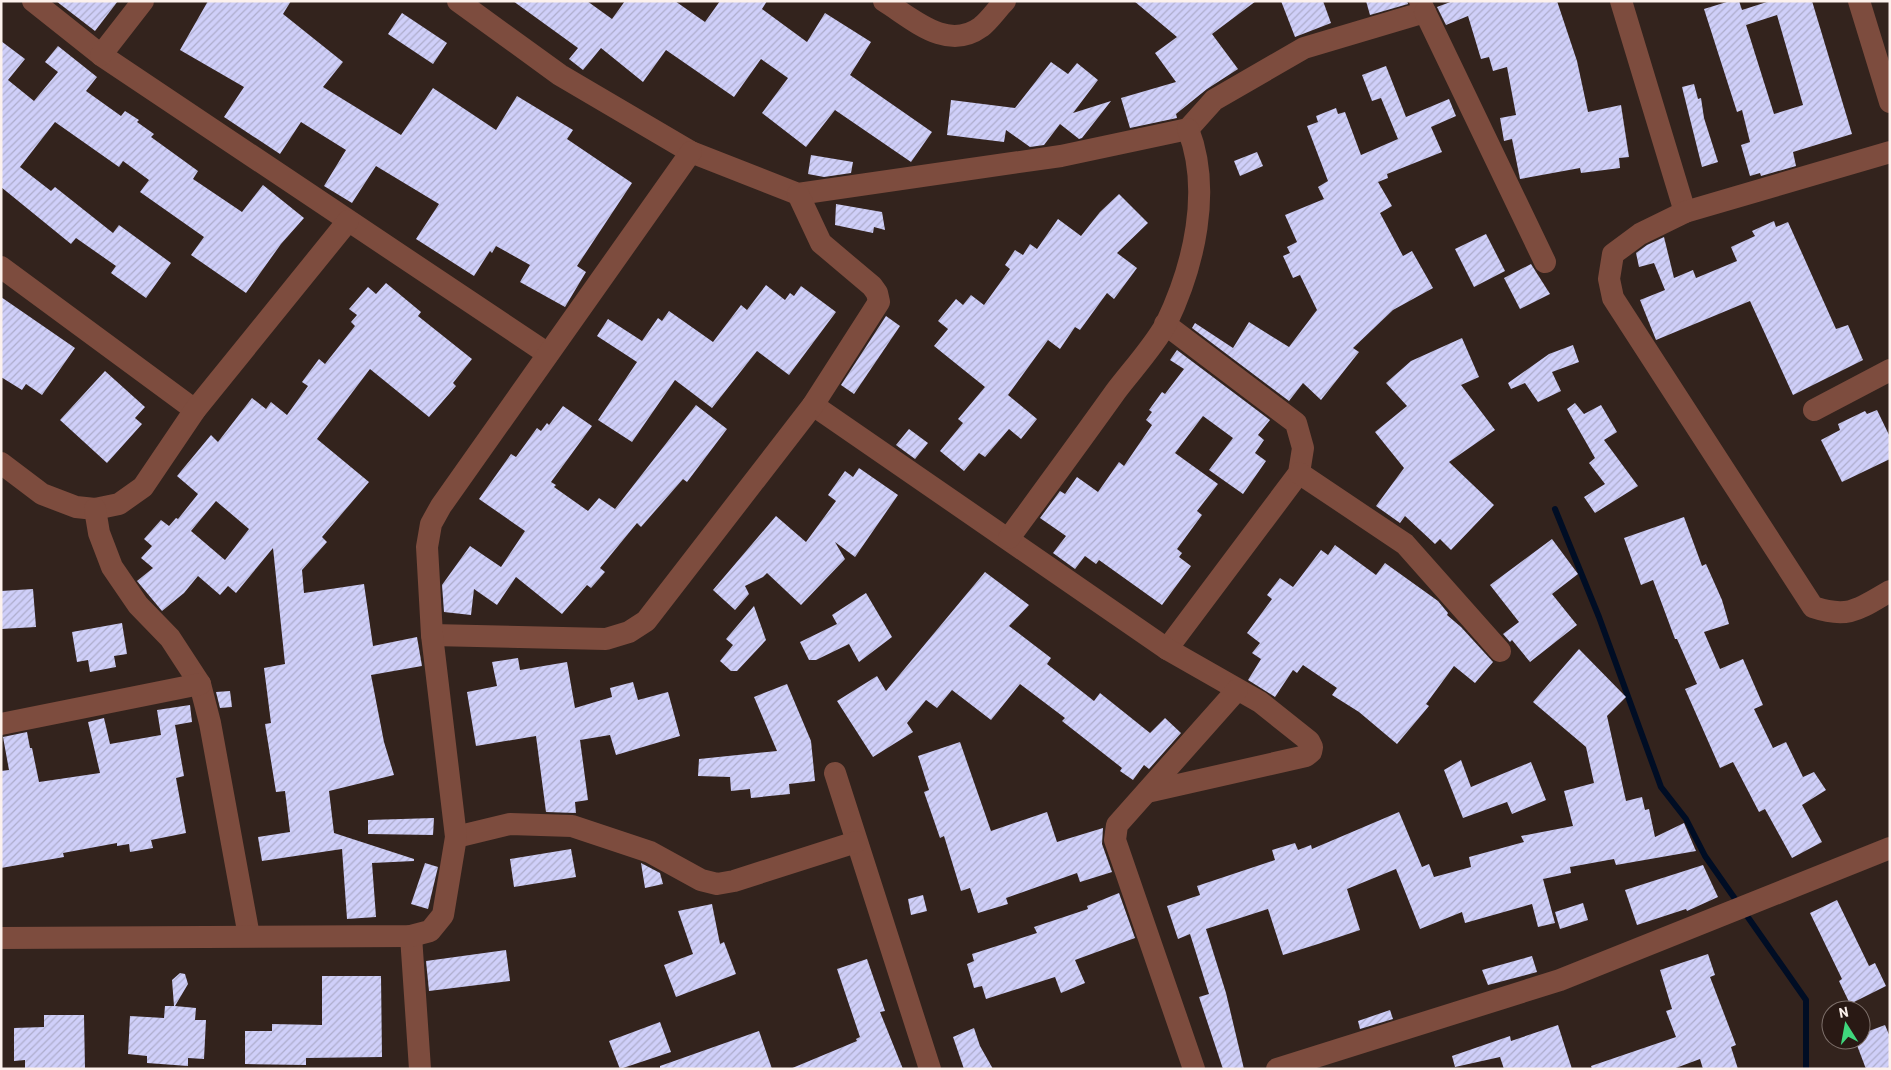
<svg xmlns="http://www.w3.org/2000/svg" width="1891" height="1070" font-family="Barlow,sans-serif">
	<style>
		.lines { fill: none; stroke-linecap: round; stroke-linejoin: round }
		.stream { stroke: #000d24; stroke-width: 6 }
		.building { fill: url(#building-hatch); fill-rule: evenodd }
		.street { stroke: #7d4c3e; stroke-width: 22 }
	</style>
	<defs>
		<pattern id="building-hatch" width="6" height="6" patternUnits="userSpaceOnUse" patternTransform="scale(1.25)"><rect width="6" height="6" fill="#cfcff9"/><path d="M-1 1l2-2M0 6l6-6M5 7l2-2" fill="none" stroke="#aeadcc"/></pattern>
	</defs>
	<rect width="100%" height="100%" fill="#33231d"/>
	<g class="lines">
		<polyline class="stream" points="1555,509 1599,617 1661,787 1686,819 1705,856 1806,1000 1806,1069"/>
	</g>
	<g class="building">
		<polygon points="56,1 118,1 95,31"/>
		<polygon points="208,1 291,1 283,14 343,62 323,87 401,135 433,88 496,130 517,96 573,130 567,139 632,183 577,266 586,272 565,307 520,282 530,265 496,246 492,253 490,251 474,276 416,239 439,204 376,166 352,203 324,186 346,150 301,122 280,154 224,117 244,87 180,50"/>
		<polygon points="513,1 587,1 612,19 625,1 675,1 705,22 720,1 767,1 762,9 807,42 825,13 871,42 850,75 932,132 911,162 835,110 806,147 762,113 788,78 761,59 734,97 666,50 643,82 601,48 583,70 569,59 578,48"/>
		<polygon points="1134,1 1256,1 1212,34 1238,69 1207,89 1176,114 1177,118 1130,128 1121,98 1176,82 1155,53 1177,37"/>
		<polygon points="1281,1 1323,1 1331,23 1295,37"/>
		<polygon points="1366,1 1407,1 1408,4 1370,15"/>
		<polygon points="1453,1 1557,1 1577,61 1588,112 1621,105 1629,157 1619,158 1620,168 1581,173 1580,168 1520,179 1512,139 1504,141 1500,118 1516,115 1507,67 1493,71 1489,57 1481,59 1468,16 1446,25 1437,7"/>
		<path d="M1730,1H1739L1742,10L1770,1H1812L1852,134L1793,152L1796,166L1761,176L1760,173L1750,176L1741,145L1750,142L1742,110L1737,112L1704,9ZM1777,15L1803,105L1774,114L1746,25Z"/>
		<polygon points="402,13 447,43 433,64 388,34"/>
		<polygon points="1,41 25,59 8,80 34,101 58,72 45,62 58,46 97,77 86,91 121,116 125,111 139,120 137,122 154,134 151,137 198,171 193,179 242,212 263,185 304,218 281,244 246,293 191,255 204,237 140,192 149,180 123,161 119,167 55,122 20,167 51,191 55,187 113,233 119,225 171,263 146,298 111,273 116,266 76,238 71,244 1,187"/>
		<polygon points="1051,62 1068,74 1077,63 1098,80 1073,113 1111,101 1082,138 1079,139 1060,124 1044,145 1030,147 1006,130 1004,142 947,135 951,100 1015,108"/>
		<polygon points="1386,66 1406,117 1449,99 1456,116 1431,127 1442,152 1387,174 1388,178 1378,182 1392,206 1380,213 1403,256 1412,251 1433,288 1393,310 1353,348 1359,352 1321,400 1303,383 1289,401 1192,328 1195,323 1233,348 1249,322 1289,347 1317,310 1300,275 1293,278 1283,256 1290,253 1287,247 1297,242 1285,215 1324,199 1318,187 1328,181 1307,126 1318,122 1316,116 1336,108 1338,114 1345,112 1361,155 1398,139 1381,98 1372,101 1362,75"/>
		<polygon points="1694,84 1698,99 1701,98 1704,118 1718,162 1702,167 1682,87"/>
		<polygon points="1257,152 1263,166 1240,176 1234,161"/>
		<polygon points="811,155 853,162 851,173 824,177 808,174"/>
		<polygon points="1119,194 1148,223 1117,253 1137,268 1114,299 1107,293 1080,330 1075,327 1060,349 1048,340 1008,395 1037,419 1021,439 1009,429 985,457 979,453 964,471 940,451 963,423 958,419 985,387 934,346 948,329 938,321 956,299 963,305 971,295 984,305 1010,269 1005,265 1015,250 1023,255 1030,244 1037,249 1058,219 1081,236 1100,212"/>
		<polygon points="836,204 882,212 885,230 874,227 873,233 835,225"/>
		<polygon points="1774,221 1776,227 1788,222 1836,329 1848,325 1863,360 1793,395 1750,301 1656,340 1640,300 1665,290 1654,263 1639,267 1636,253 1647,245 1664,237 1674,278 1693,270 1696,278 1737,261 1731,247 1755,236 1752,231"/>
		<polygon points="1486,234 1505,271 1474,287 1455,249"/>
		<polygon points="1531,264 1550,294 1520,309 1504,278"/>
		<path d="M386,283L421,312L418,316L472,359L453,383L456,386L429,417L370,369L317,439L369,482L322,537L327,542L302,570L304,593L364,584L373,646L417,637L422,666L371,675L384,742L394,775L329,791L334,833L414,859V861L372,863L376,917L347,919L342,849L262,861L258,837L290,832L285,791L276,792L265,724L271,723L264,668L285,664L273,548L236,593L228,586L220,595L198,576L184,593L162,611L137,581L153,568L141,558L152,546L144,539L161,520L169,526L176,518L178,519L198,494L177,476L211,435L218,442L252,398L266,409L271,402L287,415L308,386L302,382L319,359L325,364L355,326L351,322L357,315L349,309L368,287L376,294ZM216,501L249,529L225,560L191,531Z"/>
		<polygon points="766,285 785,300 790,293 794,296 801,286 836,312 789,375 757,351 712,408 675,380 632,442 598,420 637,362 597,336 608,319 642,341 658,318 662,321 669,311 713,342 741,305 747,310"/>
		<polygon points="1,297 75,348 42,395 26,384 22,390 1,377"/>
		<polygon points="886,316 900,326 854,394 841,385"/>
		<polygon points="1462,338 1479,377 1461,385 1495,430 1449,462 1494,505 1451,550 1440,539 1435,544 1405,516 1400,523 1376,506 1404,468 1375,432 1407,406 1386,383 1411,361"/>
		<polygon points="1573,345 1579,362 1552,372 1561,391 1538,402 1525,383 1511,389 1508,383 1549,354"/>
		<polygon points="1177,350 1270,420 1258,435 1264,440 1255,453 1266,461 1243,494 1209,470 1233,438 1203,416 1175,453 1218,484 1197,511 1202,515 1177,549 1182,553 1179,557 1191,566 1162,605 1099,560 1096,564 1085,556 1075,569 1053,553 1066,536 1040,518 1060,491 1065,494 1077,477 1098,492 1119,462 1124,466 1152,425 1146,420 1152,412 1149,410 1162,392 1165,394 1184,369 1170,360"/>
		<polygon points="105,371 145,407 135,418 142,424 107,463 60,420"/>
		<polygon points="1575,403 1584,414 1601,405 1617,432 1604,440 1638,486 1595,513 1584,497 1605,484 1589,463 1595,458 1567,409"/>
		<polygon points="696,405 727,429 687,482 683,479 641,527 637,523 600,568 605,572 591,588 587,585 562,614 516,577 497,605 474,589 471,615 444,612 442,585 470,546 501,567 525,531 479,499 511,454 516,457 537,428 541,431 547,423 549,425 563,406 592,426 551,482 556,485 554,487 588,511 599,498 615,509"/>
		<polygon points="1877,410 1890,437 1890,459 1842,482 1821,440 1840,430 1838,424 1865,411 1867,414"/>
		<polygon points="909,429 928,443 915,459 896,445"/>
		<polygon points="859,468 898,495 855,557 835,542 845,559 801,605 767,573 763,577 745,586 749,594 735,610 713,590 776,516 806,542 836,501 828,495 845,471 853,477"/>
		<polygon points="1684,517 1702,566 1706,564 1722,600 1729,624 1704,632 1720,669 1743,659 1763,705 1754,709 1773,748 1786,742 1803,777 1814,772 1826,790 1802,805 1822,842 1792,858 1765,809 1759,812 1733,762 1720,768 1685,689 1697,684 1677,639 1675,639 1653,580 1641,585 1624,538"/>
		<polygon points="1552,539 1578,574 1552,594 1577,625 1530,662 1512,640 1510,642 1503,634 1519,622 1490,585"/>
		<polygon points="1335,545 1376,575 1385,563 1438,601 1448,613 1447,615 1461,627 1493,662 1475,683 1454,666 1426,704 1429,706 1397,744 1359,712 1332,695 1337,688 1303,665 1297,673 1293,670 1275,697 1248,680 1261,659 1252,653 1260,643 1247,633 1272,599 1267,595 1280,578 1293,587 1321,550 1328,555"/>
		<polygon points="985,572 1029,605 1009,626 1051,658 1047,664 1094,701 1100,693 1150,733 1165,718 1181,733 1149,769 1144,765 1133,780 1120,771 1122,768 1062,721 1065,718 1020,684 991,720 952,690 937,708 926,700 907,723 913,732 873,757 837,701 877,676 886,691"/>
		<polygon points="33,589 36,627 1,629 1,591"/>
		<polygon points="866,593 892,637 859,662 849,644 816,660 809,660 800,642 837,624 832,615"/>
		<polygon points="754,606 766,640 737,671 731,671 720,661 733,645 726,639"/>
		<polygon points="122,623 127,654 114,656 116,667 90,672 88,660 77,662 72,632"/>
		<polygon points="1579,649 1626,697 1607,716 1626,801 1642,797 1645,810 1649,809 1655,837 1684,823 1696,851 1616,865 1614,859 1570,867 1571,873 1543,879 1555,923 1538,927 1532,904 1465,923 1462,912 1420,929 1396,869 1347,889 1360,930 1318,944 1283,955 1268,909 1206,929 1226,993 1244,1069 1223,1069 1199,997 1209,994 1190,934 1178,939 1167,906 1200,895 1197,886 1275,860 1272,850 1295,843 1298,850 1311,845 1312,849 1399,812 1422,867 1429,864 1434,877 1471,867 1469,857 1524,842 1521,836 1573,826 1564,791 1594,783 1586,747 1533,702"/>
		<polygon points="518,658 520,670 567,662 575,708 612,697 610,688 633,682 638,700 668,692 680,736 616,755 610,735 580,740 588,800 575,802 576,813 546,812 536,736 476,746 467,692 497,686 492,662"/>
		<polygon points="787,684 811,741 815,781 789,784 790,794 751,798 750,789 731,791 730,777 698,776 699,759 777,751 754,697"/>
		<polygon points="230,691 232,707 220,708 216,692"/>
		<polygon points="190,705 192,722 175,725 184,776 176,778 186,833 151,840 153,848 130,852 129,844 117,846 117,843 63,853 64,857 1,868 1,771 9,770 3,737 27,732 30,748 32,748 39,782 100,773 88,722 104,718 110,744 161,735 157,710"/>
		<polygon points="960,742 991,831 1047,812 1057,842 1103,828 1102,844 1112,872 1080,882 1077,873 1006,898 1008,904 978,913 970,888 961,891 944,836 940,838 924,792 929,790 918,756"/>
		<polygon points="1461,760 1471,787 1531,762 1546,800 1512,814 1507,802 1463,818 1444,770"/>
		<polygon points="434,818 433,835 368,834 368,820"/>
		<polygon points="571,849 576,877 514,887 510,859"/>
		<polygon points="425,863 438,867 428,909 411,904"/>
		<polygon points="641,863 660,873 663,884 645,888"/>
		<polygon points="1703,865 1718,897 1687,911 1686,909 1637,925 1625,890"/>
		<polygon points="1119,893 1135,938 1075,960 1085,983 1061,993 1055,977 986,999 982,986 974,988 967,964 974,961 972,954 1037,933 1034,927 1088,909 1087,906"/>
		<polygon points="923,895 927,911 911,915 908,899"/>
		<polygon points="1837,900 1869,966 1875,963 1886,986 1850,1004 1839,981 1842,979 1810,913"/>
		<polygon points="1583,903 1588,920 1560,929 1555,912"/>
		<polygon points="712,904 720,944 724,942 736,974 676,997 664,965 693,954 678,911"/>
		<polygon points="506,950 510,981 429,991 426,961"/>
		<polygon points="1708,954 1715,975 1710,977 1736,1045 1731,1047 1738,1069 1703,1069 1700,1059 1673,1069 1592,1069 1591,1066 1676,1037 1666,1011 1672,1009 1660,970"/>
		<polygon points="1532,956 1537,972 1488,985 1482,970"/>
		<polygon points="867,959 885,1011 880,1012 903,1069 790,1069 857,1041 856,1039 860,1037 837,969"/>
		<polygon points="180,973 185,974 188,984 175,1006 196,1008 195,1020 206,1020 204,1059 188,1058 188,1066 147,1063 147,1056 128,1054 130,1016 164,1018 165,1006 174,1006 172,980"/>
		<polygon points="322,976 381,976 382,1057 306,1058 306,1065 245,1064 245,1031 272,1031 272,1024 322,1025"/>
		<polygon points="1390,1010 1393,1019 1360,1029 1358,1021"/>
		<polygon points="44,1015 84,1015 85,1069 25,1069 25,1060 14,1061 14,1028 44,1027"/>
		<polygon points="660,1022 671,1052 620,1069 609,1041"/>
		<polygon points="1558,1025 1572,1069 1504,1069 1500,1057 1455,1067 1452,1056 1510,1036 1511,1041"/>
		<polygon points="1885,1025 1890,1037 1890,1069 1866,1069 1855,1040 1861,1040 1861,1034"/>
		<polygon points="974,1028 980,1046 993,1069 964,1069 953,1037"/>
		<polygon points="759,1031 772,1069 660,1069 660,1066"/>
	</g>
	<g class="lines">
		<g class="street">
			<polyline points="33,1 101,55 548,354"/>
			<polyline points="458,1 560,75 691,152 798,194 1061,156 1188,129 1214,100 1304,48 1425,12 1420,1"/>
			<path d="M884,1C913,19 947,52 981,27C990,20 997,9 1005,1"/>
			<polyline points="1621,1 1685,212"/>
			<polyline points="1859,1 1890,102"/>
			<polyline points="1425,12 1545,262"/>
			<polyline points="101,55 143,1"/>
			<path d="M1890,152L1685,212L1640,234L1613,254L1609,279L1613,298L1813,607C1849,619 1859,609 1890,591"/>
			<polyline points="1,267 195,410"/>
			<polyline points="1165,324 1296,423 1303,448 1299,473 1167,649"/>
			<polyline points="813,405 1167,649 1260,702 1309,741 1312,747 1311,752 1306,756 1147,792"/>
			<polyline points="1814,410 1890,370"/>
			<polyline points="1,463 42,494 76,507 95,509 119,504 143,487 195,410 348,221"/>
			<polyline points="1299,473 1405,544 1500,651"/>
			<polyline points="95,509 99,533 112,567 138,605 170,638 200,684 210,723 249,936"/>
			<path d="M1009,538C1045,489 1081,440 1116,391C1132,370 1154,346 1166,324C1194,266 1212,190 1188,129"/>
			<polyline points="432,635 606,639 629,632 646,621 813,405 879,302 877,293 872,286 821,243 798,194"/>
			<polyline points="1,724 200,684"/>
			<polyline points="835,773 930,1069"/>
			<polyline points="456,837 510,824 572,826 650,852 701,880 717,884 734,881 856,842"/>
			<polyline points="411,936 420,1069"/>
			<polyline points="1,938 411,936 430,931 443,915 456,837 432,635 427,547 431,524 441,506 691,152"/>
			<polyline points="1194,1069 1115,840 1117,825 1237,690"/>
			<polyline points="1277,1069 1560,980 1890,848"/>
		</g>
	</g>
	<rect width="1891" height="1070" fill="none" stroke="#fcf1ec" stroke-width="5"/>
	<g transform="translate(1846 1025) rotate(349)"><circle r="24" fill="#291914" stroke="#7d6f6a"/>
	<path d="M0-4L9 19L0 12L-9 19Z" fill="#3fd77d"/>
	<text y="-8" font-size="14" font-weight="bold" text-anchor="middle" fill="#fcf1ec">N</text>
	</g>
</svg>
